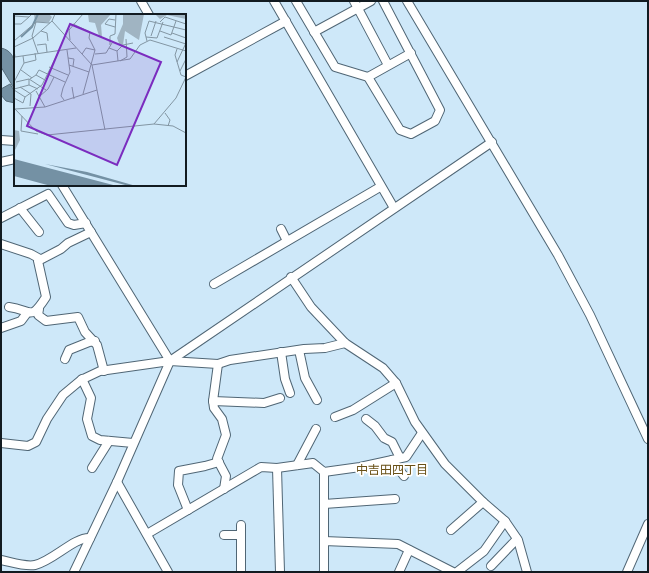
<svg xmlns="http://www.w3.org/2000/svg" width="649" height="573" font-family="Georgia,'Noto Sans JP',serif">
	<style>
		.water { fill: #7491a4; stroke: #576e7d }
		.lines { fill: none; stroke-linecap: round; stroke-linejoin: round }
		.minor-casing { stroke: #506675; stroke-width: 10 }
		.minor { stroke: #fff; stroke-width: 8 }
		.labels { text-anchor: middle; stroke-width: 3.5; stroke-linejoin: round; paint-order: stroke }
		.neighbourhood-label { font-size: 12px; fill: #695016; stroke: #fff }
		.inset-river { fill: none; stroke: #7491a4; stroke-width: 2 }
		.inset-road { fill: none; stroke: #8396a3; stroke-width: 1 }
		.view { fill: #7b2cbf; fill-opacity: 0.15; stroke: #7b2cbf; stroke-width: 2 }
		.inset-edge { fill: none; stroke: #121b21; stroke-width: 2 }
	</style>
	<rect width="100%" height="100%" fill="#cee8f9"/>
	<g class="water">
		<path d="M1,48C20,52 15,75 15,90L1,67Z"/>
		<polygon points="10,84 15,92 15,103 6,101 1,95 1,89"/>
	</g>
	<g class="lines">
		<defs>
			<g id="minor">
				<polyline points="141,1 149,15"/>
				<polyline points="274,1 394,208"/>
				<polyline points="296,1 335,67 368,77 400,130 411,134 435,121 440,110 383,1"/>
				<polyline points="354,1 388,65"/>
				<polyline points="407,1 558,255 590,315 648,439"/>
				<polyline points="314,32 371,1"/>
				<polyline points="185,76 286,21"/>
				<polyline points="368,77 411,53"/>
				<polyline points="1,140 15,141"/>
				<polyline points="1,162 15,159"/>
				<polyline points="62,185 170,361"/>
				<polyline points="20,208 39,232"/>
				<polyline points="1,218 48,194 68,223 74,225 86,223"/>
				<polyline points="281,229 287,241"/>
				<polyline points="1,244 31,254 40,259"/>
				<polyline points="291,277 311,307 345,343 383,368 396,383 415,422 445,464 483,502 505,521 518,540 527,572"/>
				<polyline points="214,284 380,187"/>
				<path d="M9,307C32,310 30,322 46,297L38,261L61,249L68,243L91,232"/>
				<polyline points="39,309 38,315 46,321 78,317 85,332 97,345 104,371"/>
				<polyline points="1,328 21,321 27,313"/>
				<polyline points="299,350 305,378 317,400"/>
				<polyline points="281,352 285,379 290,393"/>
				<polyline points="65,359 69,350 89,342 95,341"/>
				<polyline points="218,364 213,401 214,408 222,419 226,435 217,459 226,476 224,489"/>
				<polyline points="82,379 91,398 87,419 92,436 100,440 133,443"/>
				<polyline points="213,401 264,403 280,398"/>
				<polyline points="335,417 353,410 396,383"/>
				<polyline points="366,419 375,426 384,438 392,442 400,458"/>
				<polyline points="1,443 28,446 36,442 47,419 63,395 81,380 100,371 170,361 218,364 230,360 304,349 325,348 345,343"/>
				<polyline points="392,460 404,476"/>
				<polyline points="297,465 316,429"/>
				<polyline points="92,468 109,441"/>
				<polyline points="277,468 280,572"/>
				<polyline points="324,472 324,541"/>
				<polyline points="117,482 168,572"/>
				<polyline points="324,504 395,499"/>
				<polyline points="188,510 178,485 179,471 205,466 219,462"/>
				<polyline points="451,530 483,502"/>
				<polyline points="147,534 261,467 277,468 313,463 324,472 360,467 406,457 422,433"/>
				<polyline points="224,535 241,535"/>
				<path d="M1,560C11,562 25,567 35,565C53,561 74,537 90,538"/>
				<polyline points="491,566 517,539"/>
				<polyline points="74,572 117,482 170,361 492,142"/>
				<polyline points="241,572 241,525"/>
				<polyline points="324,572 324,541 398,544 453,572"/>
				<polyline points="399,572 409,550"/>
				<polyline points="457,572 484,551 505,521"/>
				<polyline points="627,572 648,524"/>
			</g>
		</defs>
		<use href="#minor" class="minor-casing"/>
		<use href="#minor" class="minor"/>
	</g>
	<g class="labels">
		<g class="neighbourhood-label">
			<text x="392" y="474">中吉田四丁目</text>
		</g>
	</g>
	<g transform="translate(14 14)">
		<rect width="172" height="172" fill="#cee8f9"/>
		<path d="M20,0H35L38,3L35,8H21ZM74,0H97L87,11L88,23L85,22L81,9L75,8ZM109,0H130L125,26L111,17L109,31L106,32L103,24L109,10ZM141,0H172V5L153,1L146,5ZM0,116L5,117L6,126L0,138Z" fill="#a0b4c2"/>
		<path d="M0,145L38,155L103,172H37L0,162ZM31,150L73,158L122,172H115Z" fill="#7491a4"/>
		<path class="inset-river" d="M7,23L18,13L24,0"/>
		<path class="inset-road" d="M0,2L15,3L18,0M38,7L78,51L91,116M22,8L18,22L24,39M146,8L151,3L172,10M0,10H7L15,3M59,10L76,18L75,24L81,36L69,80M101,13L91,10L95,5L101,6M27,17L33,19L34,27M146,17L157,21L162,7M158,19L172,24M137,22L142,7M132,23L143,24L149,8M150,23L172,30M56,26L55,16L69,0M0,27L22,8L36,9M133,27L131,19L135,7L172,16M23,31L32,30L33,38M96,31V22L101,20L102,0M0,33L19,24L38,7L41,0M95,34L103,37L104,47M163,35L161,41L167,61L172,63M0,36L1,43L62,34M103,37L109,31L119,29M68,40L72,34L81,36M81,40L92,39L98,29M54,44L60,45L59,52M106,47L113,43L112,25M163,48L172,29M10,49L22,46L21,39M55,51L75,58M78,51L116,45L126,31L136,26L172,37M35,53L54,61M7,56L18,64M166,57L172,45M22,61L25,56L40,63L34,75L26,82M40,63L51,68M15,65L32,76M16,65L22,61L31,66M0,68L10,49L9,42M2,68L15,65V71M6,73L17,80L16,92M58,73L60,85M0,75L15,71L24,75M0,76L11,83M22,77L31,93M0,84L9,89L11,83L28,71L45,37M50,86L47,82L49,74L56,58L53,36M0,94L22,117L33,121L140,110L159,112L172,119M1,95L31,93L83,76M151,99L156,106L154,112M8,102L7,117L24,120M140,110L162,84L172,63"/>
		<path class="view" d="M56,10L147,48L103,151L13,112Z"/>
		<rect width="172" height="172" class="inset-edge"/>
	</g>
	<rect width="649" height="573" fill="none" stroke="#121b21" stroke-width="4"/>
</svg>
